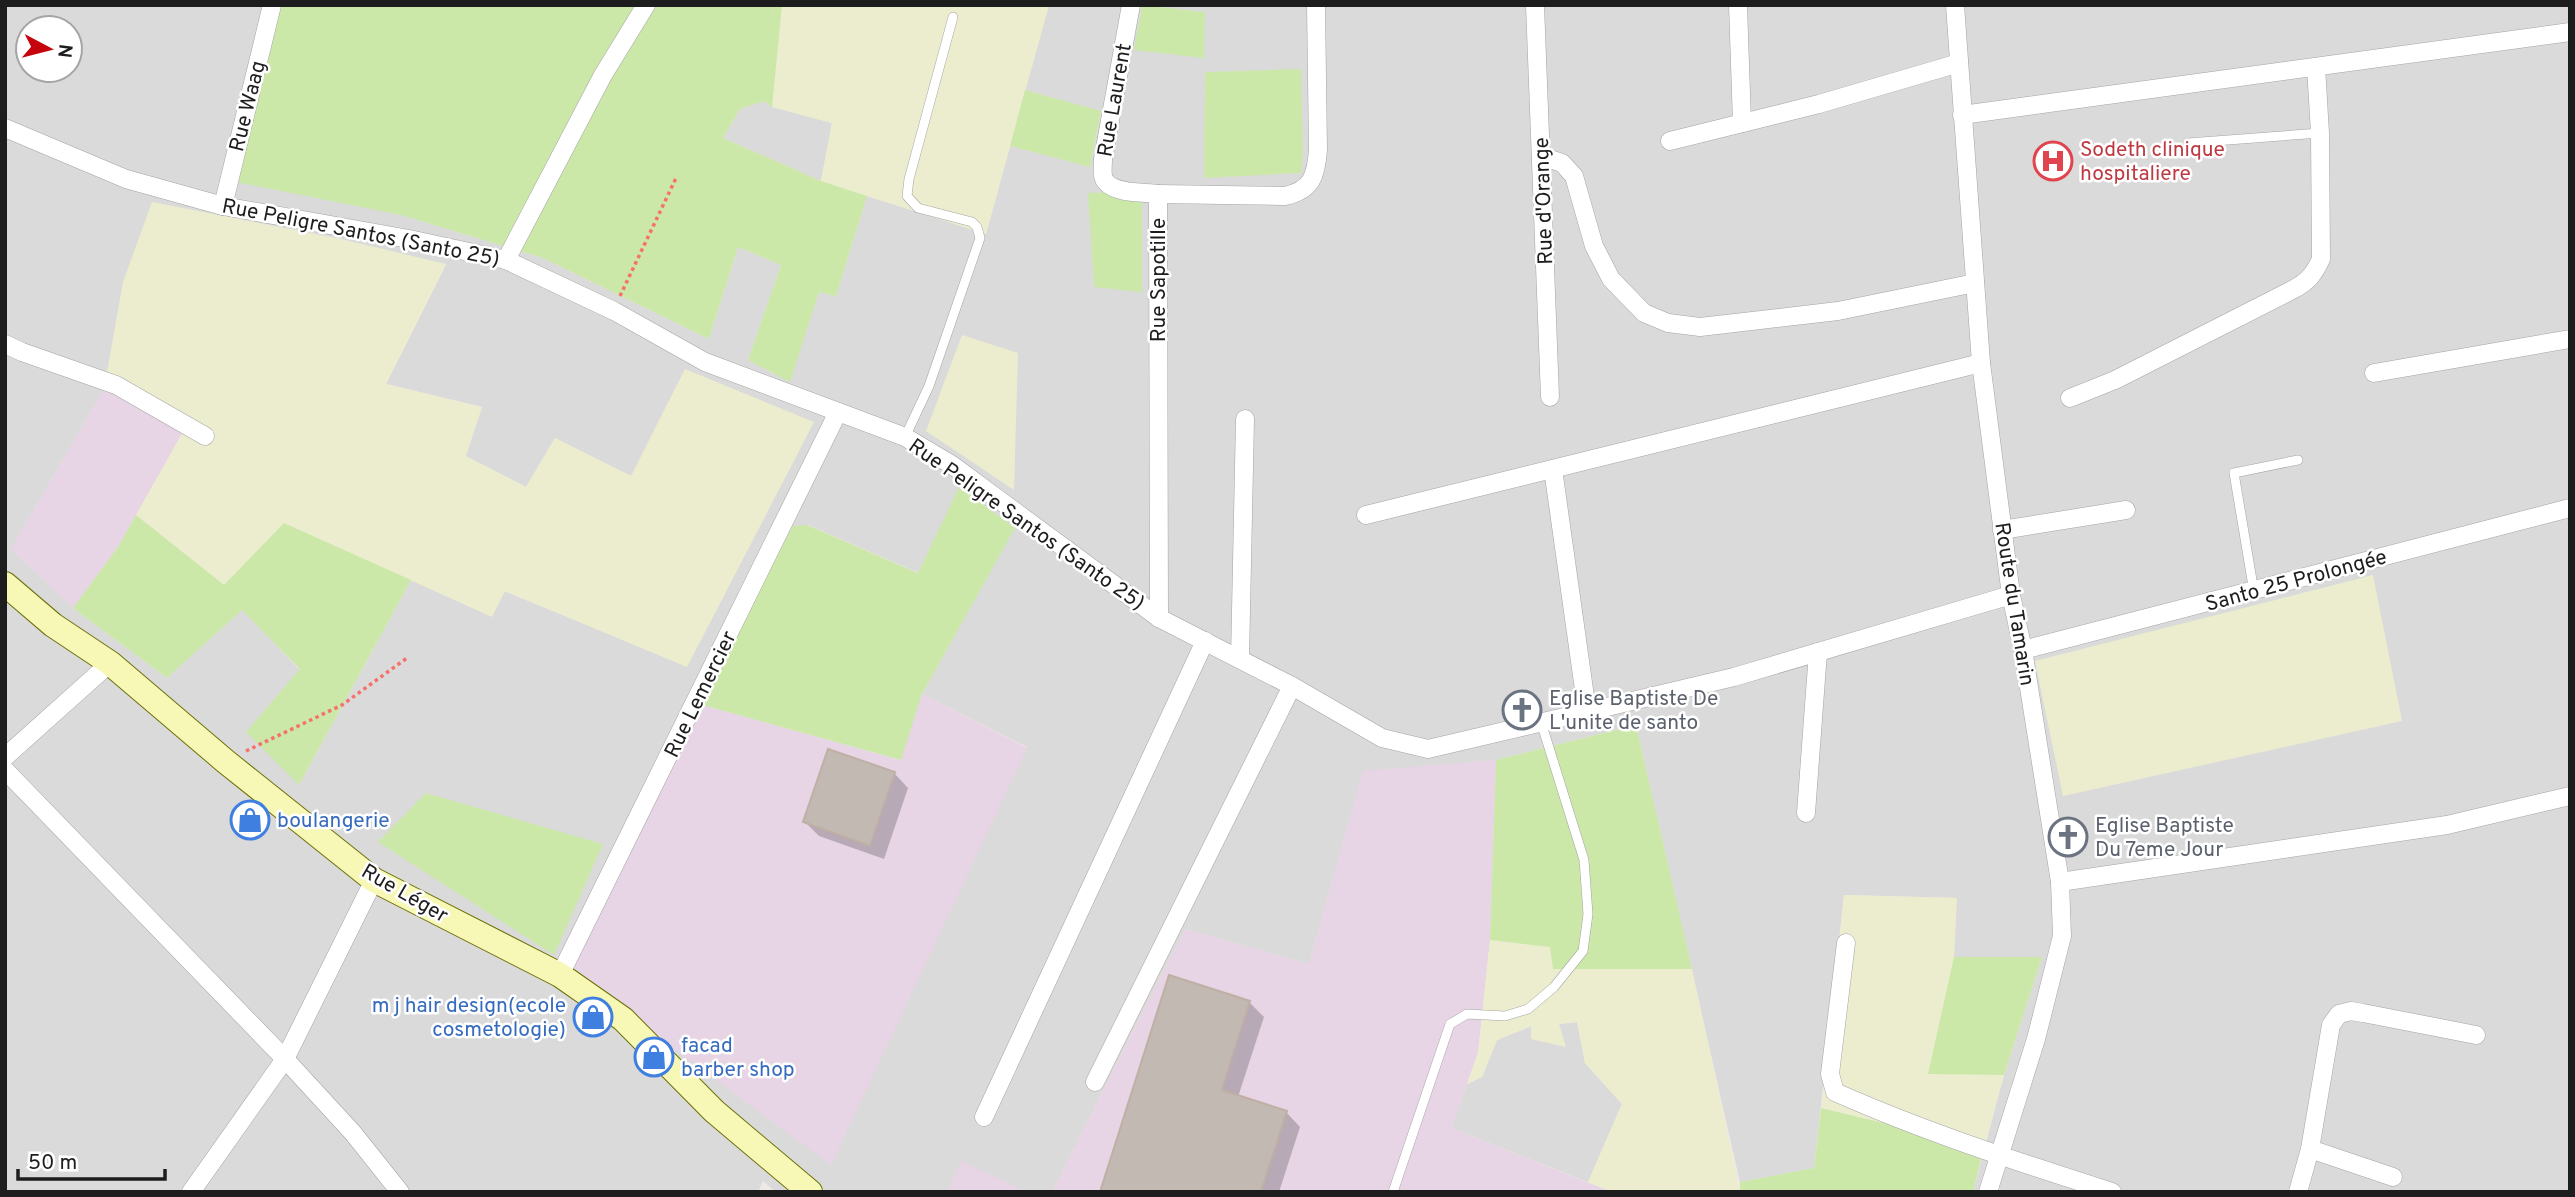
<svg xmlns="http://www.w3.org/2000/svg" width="2575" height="1197" font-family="Overpass,sans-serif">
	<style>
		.residential { fill: #dbdada; fill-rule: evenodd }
		.industrial { fill: #e7d4e4 }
		.farmland { fill: #ecedce }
		.grass { fill: #cbe8a9 }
		.shadow { fill: #0003 }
		.building { fill: #c2b9b2; stroke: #bfafa5; stroke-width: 2 }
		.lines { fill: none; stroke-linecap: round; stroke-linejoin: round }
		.lane-casing { stroke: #a4a4a4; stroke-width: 10 }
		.street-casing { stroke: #a4a4a4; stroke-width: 19 }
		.secondary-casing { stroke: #6b7107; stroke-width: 26 }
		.path { stroke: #f7716a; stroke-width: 3.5; stroke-dasharray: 3.5 3.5; stroke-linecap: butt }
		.lane { stroke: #fff; stroke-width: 9 }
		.street { stroke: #fff; stroke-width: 18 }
		.secondary { stroke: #f8f8b6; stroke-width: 24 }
		.labels { text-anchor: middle; stroke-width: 5; stroke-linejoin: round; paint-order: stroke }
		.street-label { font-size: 21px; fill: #1d1d1d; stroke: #fff }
		.health-label { font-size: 21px; fill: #be3a42; stroke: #fff; text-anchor: start }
		.worship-label { font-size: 21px; fill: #5b616d; stroke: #fff; text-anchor: start }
		.shop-label { font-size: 21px; fill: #366cbe; stroke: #fff; text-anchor: start }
	</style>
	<rect width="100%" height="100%" fill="#eee9e2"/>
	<g class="residential">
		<path d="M5,5H278L401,215L543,258L709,339L738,247L781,265L748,360L789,381L819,292L836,296L867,196L986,234L1010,146L1090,166L1101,112L1025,90L1049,5H1142L1135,50L1205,13L1146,5H2570V1192H1973L2004,1075L2042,957H1954L1956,898L1844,895L1814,1168L1740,1182L1636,725L1496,760L1363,772L1309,964L1185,929L1052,1192H1027L961,1162L947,1192H776L763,1181L758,1192H5ZM28,28H70V70H28ZM446,265L386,384L482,407L465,456L526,487L555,438L631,476L687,666L504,591L492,616L411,580L299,785L300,670L242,609L167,678L73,608L11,549L104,389ZM808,525L919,573L1014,528L922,694L1027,747L571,972Z"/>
		<polygon points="764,101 772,107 832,123 821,181 723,138 740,109"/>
		<polygon points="1577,1022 1585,1063 1622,1104 1588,1182 1451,1128 1467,1084 1482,1077 1497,1040 1532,1026 1565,1047 1559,1024"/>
	</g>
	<g class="industrial">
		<polygon points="104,389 184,430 118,547 73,608 11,549"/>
		<polygon points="922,694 1027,748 831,1165 570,972 699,704 900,760"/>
		<polygon points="1496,760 1490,940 1478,1053 1451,1128 1612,1192 1052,1192 1185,929 1309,964 1363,771"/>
		<polygon points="961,1161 1027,1192 947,1192"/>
	</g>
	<g class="farmland">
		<polygon points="782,5 1049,5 986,234 821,181 832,123 772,107"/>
		<polygon points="152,202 341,239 446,264 386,384 482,407 466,456 526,487 555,438 631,476 685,369 814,422 687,667 505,591 492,617 284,523 224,585 136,515 184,430 104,389 123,282"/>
		<polygon points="962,335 1018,353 1014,490 926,431"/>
		<polygon points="2373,575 2402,721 2063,796 2035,661"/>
		<polygon points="1844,895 1957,898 1954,957 1928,1073 2004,1075 1984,1147 1822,1108"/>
		<polygon points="1490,940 1550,947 1553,969 1692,969 1740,1192 1612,1192 1588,1182 1622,1104 1585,1063 1577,1022 1559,1024 1566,1047 1531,1039 1531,1026 1497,1040 1482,1077 1467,1084 1478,1053"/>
	</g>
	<g class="grass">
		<polygon points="278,5 782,5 772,107 764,101 740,109 723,138 821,181 867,196 836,296 819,292 790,382 748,360 781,265 738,247 709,339 543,258 401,215 236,182"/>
		<polygon points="1142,5 1205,12 1204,58 1134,50"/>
		<polygon points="1301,69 1303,155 1301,173 1204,178 1205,72"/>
		<polygon points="1025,90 1101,111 1090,167 1010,146"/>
		<polygon points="1142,191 1142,292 1094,287 1088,193"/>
		<polygon points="959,487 1015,528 922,694 901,760 699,704 793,526 807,525 918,573"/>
		<polygon points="136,515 224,585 284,523 411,580 299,785 246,732 300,669 242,610 167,678 73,608 118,547"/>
		<polygon points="1636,725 1692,969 1553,969 1550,947 1490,940 1496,760"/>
		<polygon points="426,793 603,844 554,955 378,842"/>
		<polygon points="1954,957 2042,957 2004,1075 1928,1074"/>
		<polygon points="1821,1108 1984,1147 1973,1192 1740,1192 1740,1182 1814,1168"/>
	</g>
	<g class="shadow">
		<polygon points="894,773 908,788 884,859 819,836 805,822"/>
		<polygon points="1249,1002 1264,1017 1238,1097 1286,1112 1300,1127 1279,1192 1101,1192"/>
	</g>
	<g class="building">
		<polygon points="828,749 895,772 870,846 803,822"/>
		<polygon points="1169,975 1250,1001 1222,1090 1287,1111 1261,1192 1100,1192"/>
	</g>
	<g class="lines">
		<defs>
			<g id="lane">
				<polyline points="2188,143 2320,133"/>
				<polyline points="905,437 929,386 980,238 977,227 972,222 918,208 907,196 909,179 953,17"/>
				<polyline points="2254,592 2234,473 2298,460"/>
				<polyline points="1393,1192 1450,1024 1467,1014 1505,1016 1528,1009 1554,987 1583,951 1588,914 1584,860 1541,722"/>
			</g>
			<g id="street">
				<path d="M1131,5L1103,159C1103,167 1101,177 1106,182C1116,194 1144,192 1158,194"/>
				<polyline points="1535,5 1550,397"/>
				<polyline points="1738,5 1742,123"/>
				<polyline points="1955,5 1981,363 2011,595 2023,650 2060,882 2062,936 2036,1039 1988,1192"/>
				<polyline points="1962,115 2570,32"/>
				<polyline points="5,128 126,179 223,206 409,239 506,260 614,311 705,362 905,437 952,465 1159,618 1292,686 1382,738 1428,749 1734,677 2011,595"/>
				<polyline points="1670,141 1819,104 1959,63"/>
				<polyline points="1541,156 1562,163 1574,176 1594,246 1611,279 1644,313 1668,323 1700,327 1838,311 1975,283"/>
				<polyline points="223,206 272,5"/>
				<polyline points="506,260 603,75 646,5"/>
				<polyline points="5,344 22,352 116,385 205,436"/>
				<polyline points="2374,373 2570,339"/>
				<path d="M2070,398L2115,380L2292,290C2308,282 2314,274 2321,259L2320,133L2316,67"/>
				<polyline points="1553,469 1587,711"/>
				<polyline points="1366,515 1981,363"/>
				<polyline points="2002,530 2126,510"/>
				<path d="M1159,618L1158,194L1285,196C1312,190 1316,176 1318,150L1316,5"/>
				<polyline points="2023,650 2570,508"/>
				<polyline points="1240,659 1245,419"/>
				<polyline points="5,757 110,663"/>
				<polyline points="5,770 285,1059 353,1133 400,1192"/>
				<polyline points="1806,813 1818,652"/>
				<polyline points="2060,882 2447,825 2570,796"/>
				<path d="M1846,943L1830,1074L1835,1092C1925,1132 2018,1162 2112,1192"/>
				<polyline points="560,975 838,412"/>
				<polyline points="1095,1082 1292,686"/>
				<polyline points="984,1117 1205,641"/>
				<polyline points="2310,1149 2393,1177"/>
				<polyline points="191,1192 285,1059 374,880"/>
				<polyline points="2298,1192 2310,1149 2331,1025 2339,1014 2351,1011 2363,1013 2476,1035"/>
			</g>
			<polyline id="secondary" points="5,584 53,625 110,663 225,761 374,880 560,975 623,1019 714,1111 810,1192"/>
		</defs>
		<use href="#lane" class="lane-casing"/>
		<use href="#street" class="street-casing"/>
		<use href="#secondary" class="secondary-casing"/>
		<g class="path">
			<polyline points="620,296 676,178"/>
			<polyline points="246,751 342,705 407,658"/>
		</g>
		<use href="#lane" class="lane"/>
		<use href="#street" class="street"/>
		<use href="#secondary" class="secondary"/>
	</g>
	<defs>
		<symbol id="hospital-ring" viewBox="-11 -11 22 22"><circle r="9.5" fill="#fff" stroke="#e0444e" stroke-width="1.5"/><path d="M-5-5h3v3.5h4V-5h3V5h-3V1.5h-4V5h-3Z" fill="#e0444e"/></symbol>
		<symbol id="church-ring" viewBox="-11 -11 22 22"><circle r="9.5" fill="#fff" stroke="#6b7280" stroke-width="1.5"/><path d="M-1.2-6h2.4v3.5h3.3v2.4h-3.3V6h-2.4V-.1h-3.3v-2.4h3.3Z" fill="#6b7280"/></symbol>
		<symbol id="shop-ring" viewBox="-11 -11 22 22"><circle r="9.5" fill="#fff" stroke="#3f7fe0" stroke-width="1.5"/><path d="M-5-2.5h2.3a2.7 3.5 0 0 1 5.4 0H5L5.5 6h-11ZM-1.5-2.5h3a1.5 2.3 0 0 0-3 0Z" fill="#3f7fe0"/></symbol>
	</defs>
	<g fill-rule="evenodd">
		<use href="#hospital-ring" x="2031" y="139" width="44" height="44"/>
		<use href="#church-ring" x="1500" y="688" width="44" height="44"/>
		<use href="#shop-ring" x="228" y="798" width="44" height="44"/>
		<use href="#church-ring" x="2046" y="815" width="44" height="44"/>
		<use href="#shop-ring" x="571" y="995" width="44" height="44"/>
		<use href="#shop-ring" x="632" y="1035" width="44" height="44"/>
	</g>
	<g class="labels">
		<g class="street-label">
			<text transform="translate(1114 100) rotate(-80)" y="7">Rue Laurent</text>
			<text transform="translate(247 106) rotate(-76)" y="7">Rue Waag</text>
			<text transform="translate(1543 201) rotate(-92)" y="7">Rue d'Orange</text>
			<text transform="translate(361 232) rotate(11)" y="7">Rue Peligre Santos (Santo 25)</text>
			<text transform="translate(1158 280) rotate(-90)" y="7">Rue Sapotille</text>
			<text transform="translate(1027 524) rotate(35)" y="7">Rue Peligre Santos (Santo 25)</text>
			<text transform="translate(2296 580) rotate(-15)" y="7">Santo 25 Prolongée</text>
			<text transform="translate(2015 604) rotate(81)" y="7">Route du Tamarin</text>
			<text transform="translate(700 694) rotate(-64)" y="7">Rue Lemercier</text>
			<text transform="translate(405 893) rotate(30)" y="7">Rue Léger</text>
		</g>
		<g class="health-label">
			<text x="2080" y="156">Sodeth clinique<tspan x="2080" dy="24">hospitaliere</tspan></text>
		</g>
		<g class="worship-label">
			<text x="1549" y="705">Eglise Baptiste De<tspan x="1549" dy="24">L'unite de santo</tspan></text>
			<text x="2095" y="832">Eglise Baptiste<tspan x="2095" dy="24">Du 7eme Jour</tspan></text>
		</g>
		<g class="shop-label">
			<text x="277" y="827">boulangerie</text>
			<text x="566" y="1012" text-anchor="end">m j hair design(ecole<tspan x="566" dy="24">cosmetologie)</tspan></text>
			<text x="681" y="1052">facad<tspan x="681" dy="24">barber shop</tspan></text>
		</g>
	</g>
	<rect width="2575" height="1197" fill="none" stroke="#1d1d1d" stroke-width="14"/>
	<g transform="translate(49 49) rotate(97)"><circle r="33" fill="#ffffff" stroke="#a5a5a5" stroke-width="2"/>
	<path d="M0-5L12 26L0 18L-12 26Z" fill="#c5040e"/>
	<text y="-10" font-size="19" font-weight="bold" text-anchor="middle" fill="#1d1d1d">N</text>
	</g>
	<path d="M18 1169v10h147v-10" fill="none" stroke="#1d1d1d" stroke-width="3.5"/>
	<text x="28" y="1169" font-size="21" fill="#1d1d1d" stroke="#ffffff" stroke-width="5" paint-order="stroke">50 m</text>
</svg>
